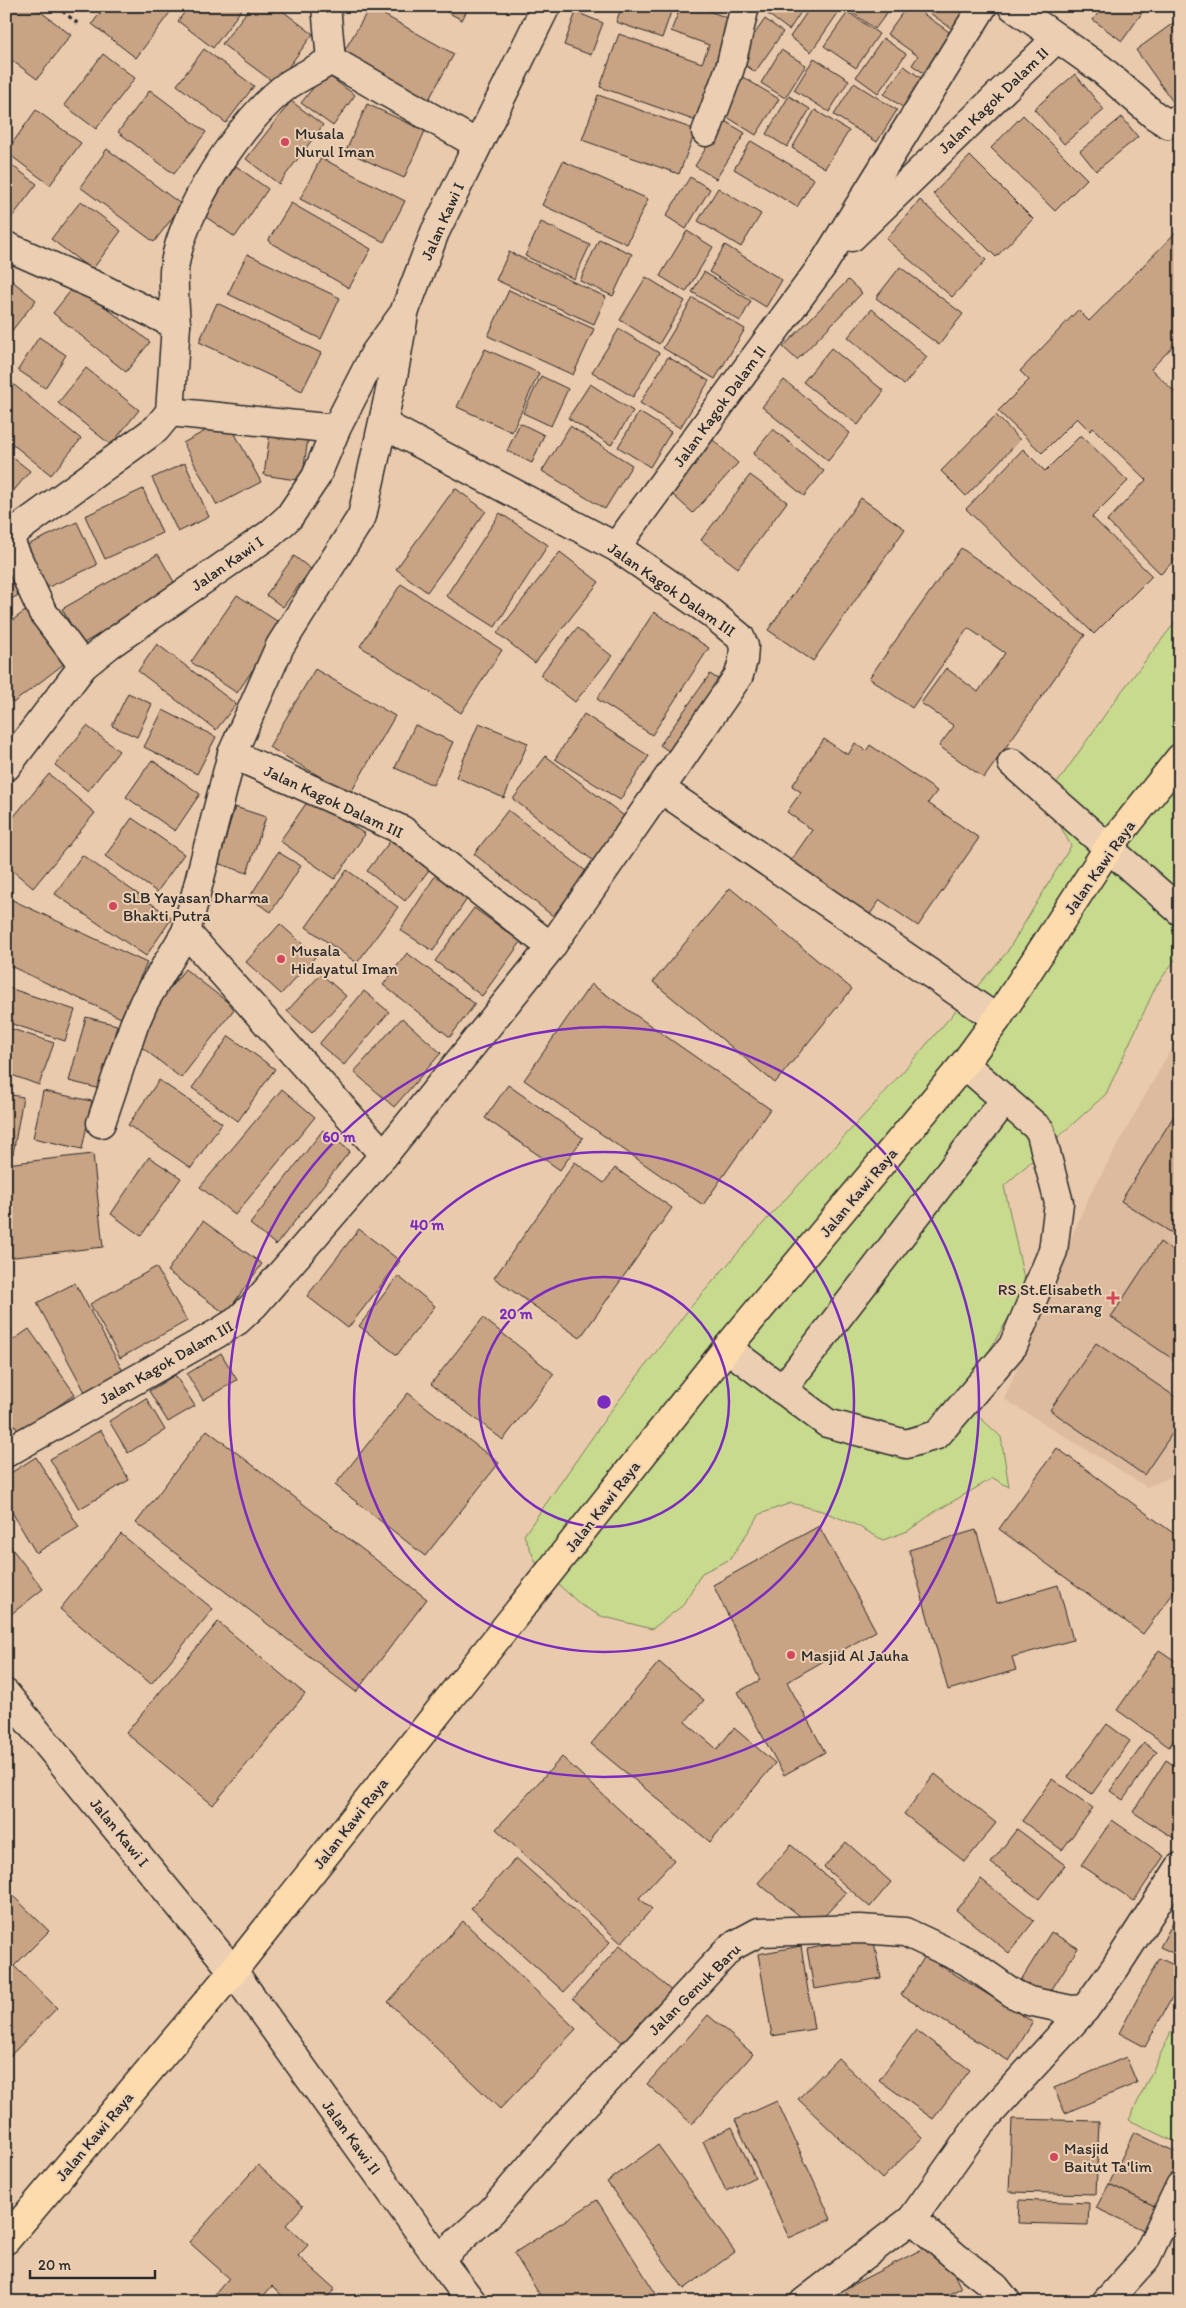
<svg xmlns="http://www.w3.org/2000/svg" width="1186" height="2308" font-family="Itim,sans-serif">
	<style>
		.built { fill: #dcbb9f }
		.grass { fill: #c7da8e; stroke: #79825c }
		.building { fill: #c8a384; stroke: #2b2b2b }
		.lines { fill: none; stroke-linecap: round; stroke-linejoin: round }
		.minor-casing { stroke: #2b2b2b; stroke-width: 31 }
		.major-casing { stroke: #2b2b2b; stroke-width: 31 }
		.path { stroke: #2b2b2b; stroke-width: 3; stroke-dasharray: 4 4; stroke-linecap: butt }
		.minor { stroke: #eccfb3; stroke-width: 28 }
		.major { stroke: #fedbac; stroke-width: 28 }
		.ring { fill: none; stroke: #7b2cbf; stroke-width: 2.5 }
		.poi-dot { fill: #d1495b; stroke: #eccfb3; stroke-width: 2 }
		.labels { text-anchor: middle; stroke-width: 4; stroke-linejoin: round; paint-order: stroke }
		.street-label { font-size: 16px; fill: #2b2b2b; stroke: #eccfb3 }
		.poi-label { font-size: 16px; fill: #2b2b2b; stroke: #eccfb3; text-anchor: start }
		.centre { fill: #7b2cbf; stroke: #eccfb3; stroke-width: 2.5 }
		.ring-label { font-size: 15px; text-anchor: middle; font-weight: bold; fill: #7b2cbf; stroke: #eccfb3; stroke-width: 4; stroke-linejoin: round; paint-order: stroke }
	</style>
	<rect width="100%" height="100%" fill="#eacaad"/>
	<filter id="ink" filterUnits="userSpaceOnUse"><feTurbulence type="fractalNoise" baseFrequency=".02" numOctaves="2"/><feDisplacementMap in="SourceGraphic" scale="10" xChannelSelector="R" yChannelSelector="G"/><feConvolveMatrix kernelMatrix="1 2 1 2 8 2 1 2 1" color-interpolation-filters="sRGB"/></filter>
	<g filter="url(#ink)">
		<polygon class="built" points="1180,1033 1180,1473 1147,1487 1004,1399 1088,1198"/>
		<g class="grass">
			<polygon points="1180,616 1180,953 1156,986 1106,1094 1004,1186 1026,1288 975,1375 971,1409 1001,1437 1009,1487 993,1478 933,1513 908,1531 883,1540 854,1524 822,1511 791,1503 760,1514 730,1559 702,1573 682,1606 652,1629 601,1616 581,1605 537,1565 524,1535 610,1412 689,1309 775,1210 872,1107 1007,952 1071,846 1046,799 1118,696"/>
			<polygon points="1171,2032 1180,2036 1180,2144 1129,2120"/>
		</g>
		<g class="building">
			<polygon points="6,6 33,6 71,35 37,79 6,56"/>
			<polygon points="73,6 88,6 83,13"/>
			<polygon points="105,6 164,6 171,11 136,58 92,24"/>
			<polygon points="189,6 244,6 213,48 178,21"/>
			<polygon points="251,6 276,6 313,34 276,84 222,44"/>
			<polygon points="436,6 469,6 462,20"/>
			<polygon points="622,6 673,6 662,38 616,22"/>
			<polygon points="681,6 696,6 738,22 702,123 600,87 619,34 702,63 709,45 671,31"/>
			<polygon points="757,6 805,6 789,30"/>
			<polygon points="811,6 828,6 838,13 811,52 790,37"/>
			<polygon points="843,6 892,6 875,29"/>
			<polygon points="907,6 912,6 958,38 931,78 912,65 918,56 887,34"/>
			<polygon points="920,6 972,6 955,31"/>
			<polygon points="1103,6 1147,6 1122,41 1093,20"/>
			<polygon points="370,7 454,54 428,101 343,53"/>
			<polygon points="576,12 603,23 591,55 564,45"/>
			<polygon points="848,12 879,34 856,68 824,46"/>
			<polygon points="765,19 783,32 755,72 737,59"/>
			<polygon points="1176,21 1180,27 1180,108 1178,109 1136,50"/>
			<polygon points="883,38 906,54 878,93 856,77"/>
			<polygon points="204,49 254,86 226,123 177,85"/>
			<polygon points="781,50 806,65 785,98 761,83"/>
			<polygon points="103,54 135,78 96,129 64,105"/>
			<polygon points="814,58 849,80 829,112 794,90"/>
			<polygon points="904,66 928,83 908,111 884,94"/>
			<polygon points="6,72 13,77 6,86"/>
			<polygon points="325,73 355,95 333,126 301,103"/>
			<polygon points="1075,74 1104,110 1064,144 1034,109"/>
			<polygon points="741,76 779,99 756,135 719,112"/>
			<polygon points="854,83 897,110 877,142 834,115"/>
			<polygon points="150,90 206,132 174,174 118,132"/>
			<polygon points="598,95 696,130 679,174 582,140"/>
			<polygon points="789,96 810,109 787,147 766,134"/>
			<polygon points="291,101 323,125 279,184 246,159"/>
			<polygon points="367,104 425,131 404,178 346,151"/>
			<polygon points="36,110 81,143 50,185 6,152"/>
			<polygon points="815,110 849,131 825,168 792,148"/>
			<polygon points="1023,115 1087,179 1055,211 991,148"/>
			<polygon points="1122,117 1138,137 1096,171 1080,151"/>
			<polygon points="723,120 745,133 716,179 695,166"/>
			<polygon points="751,141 814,179 797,207 734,169"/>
			<polygon points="107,149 182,205 154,242 80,187"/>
			<polygon points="970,156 1033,219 996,257 933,194"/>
			<polygon points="321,158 405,201 384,242 300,199"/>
			<polygon points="6,161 37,184 6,225"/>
			<polygon points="563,161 648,199 627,244 542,205"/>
			<polygon points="236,166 268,189 235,237 203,215"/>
			<polygon points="690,177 710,189 686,229 666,216"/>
			<polygon points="718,188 761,214 741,247 698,221"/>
			<polygon points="920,200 986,260 952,297 886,239"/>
			<polygon points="81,201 121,231 92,270 51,239"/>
			<polygon points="291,203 371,249 349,288 268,241"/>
			<polygon points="541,222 590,245 574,279 525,256"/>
			<polygon points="1180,228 1180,339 1151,369 1180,397 1180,554 1161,574 1107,521 1146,480 1093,428 1090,431 1077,418 1042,453 998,411 1029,380 1020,371 1078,310 1089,321"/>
			<polygon points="687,231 713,247 686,292 660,276"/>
			<polygon points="599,239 632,254 613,296 580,281"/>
			<polygon points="725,245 782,280 766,307 709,272"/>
			<polygon points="509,252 606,297 594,324 496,280"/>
			<polygon points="247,254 340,298 321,339 228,294"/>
			<polygon points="900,267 963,314 939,345 876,298"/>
			<polygon points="704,272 751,301 740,321 692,292"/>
			<polygon points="6,276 36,300 6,338"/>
			<polygon points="646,277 685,301 659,344 620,320"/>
			<polygon points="848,280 862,293 797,360 783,347"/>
			<polygon points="76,284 150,342 126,372 53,313"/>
			<polygon points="509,290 594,329 573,375 488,336"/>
			<polygon points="693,298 745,329 715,379 663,348"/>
			<polygon points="217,303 321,353 302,391 199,342"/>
			<polygon points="872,309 927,357 904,385 848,337"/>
			<polygon points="619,329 659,353 633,397 592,372"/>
			<polygon points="39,337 66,355 45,388 18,370"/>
			<polygon points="831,348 884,391 858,425 803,382"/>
			<polygon points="485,349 539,373 512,432 457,407"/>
			<polygon points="668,357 709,381 680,428 640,403"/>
			<polygon points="86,368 139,410 111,445 58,403"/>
			<polygon points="541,376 568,389 551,426 523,413"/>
			<polygon points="8,380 81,439 51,475 6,439 6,382"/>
			<polygon points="784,380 850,433 828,461 762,407"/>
			<polygon points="590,384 633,411 611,445 568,418"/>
			<polygon points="639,412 671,432 650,467 618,447"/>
			<polygon points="996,415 1020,440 966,496 941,471"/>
			<polygon points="227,419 261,482 217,505 183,443"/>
			<polygon points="520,423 544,435 532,463 507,451"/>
			<polygon points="271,425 309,431 302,481 264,475"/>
			<polygon points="570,426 632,465 605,509 542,471"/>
			<polygon points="773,429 824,471 804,496 753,454"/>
			<polygon points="1081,435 1128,481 1092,517 1152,576 1094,634 966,509 1023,449 1045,471"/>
			<polygon points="711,438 738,463 693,513 665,488"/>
			<polygon points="6,452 30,471 11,494 6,490"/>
			<polygon points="185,463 209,517 178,532 152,478"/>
			<polygon points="750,475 787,502 738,568 701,540"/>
			<polygon points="455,488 486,511 427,592 396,569"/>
			<polygon points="143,489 162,533 105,559 85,516"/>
			<polygon points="861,498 905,529 813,661 768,630"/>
			<polygon points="500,513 548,545 495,627 446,596"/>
			<polygon points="77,522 97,565 42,590 23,547"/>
			<polygon points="961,548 1085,635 984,778 939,746 954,726 921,703 946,668 978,692 1005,653 968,628 912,708 869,678"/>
			<polygon points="560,552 599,582 535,663 497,633"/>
			<polygon points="158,554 178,589 82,644 62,609"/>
			<polygon points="294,556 311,569 283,607 266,595"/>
			<polygon points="6,567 22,593 6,602"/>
			<polygon points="401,584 502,650 461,713 360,646"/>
			<polygon points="237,595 283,625 237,693 191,662"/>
			<polygon points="25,611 65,663 13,703 6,694 6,625"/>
			<polygon points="654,612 709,648 652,735 597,699"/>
			<polygon points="577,628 612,656 575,702 540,675"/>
			<polygon points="157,644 236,704 216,730 138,671"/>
			<polygon points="315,669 395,716 350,794 269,747"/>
			<polygon points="710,674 727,685 677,757 660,745"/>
			<polygon points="128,693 152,704 137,737 112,726"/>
			<polygon points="163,710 216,737 197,774 144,747"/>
			<polygon points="584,714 649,756 620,800 555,759"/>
			<polygon points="479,723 528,743 504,798 456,777"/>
			<polygon points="415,725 453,742 433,785 395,768"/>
			<polygon points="87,726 119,751 88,791 55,765"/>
			<polygon points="824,739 848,755 855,743 866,751 870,745 937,791 928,803 979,838 918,926 880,900 868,917 789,863 812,830 787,812 801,792 792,786"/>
			<polygon points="546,756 628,819 595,862 513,799"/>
			<polygon points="152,760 200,794 175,831 126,797"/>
			<polygon points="49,774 95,813 33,888 6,865 6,826"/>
			<polygon points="310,798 365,834 335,879 280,841"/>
			<polygon points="235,807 266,817 247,873 217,863"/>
			<polygon points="508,810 587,872 553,916 474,854"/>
			<polygon points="132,818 184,854 157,892 105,856"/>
			<polygon points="391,840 429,870 405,901 367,871"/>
			<polygon points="278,852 301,866 271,912 249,898"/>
			<polygon points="82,855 172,918 146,956 55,894"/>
			<polygon points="347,870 398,907 357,963 306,927"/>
			<polygon points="439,870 472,891 433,951 400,930"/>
			<polygon points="730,888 852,989 775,1083 653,982"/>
			<polygon points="6,897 147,963 121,1018 6,964"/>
			<polygon points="474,908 521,942 482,996 435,961"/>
			<polygon points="280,924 316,956 281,994 246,962"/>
			<polygon points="407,953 475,1004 450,1037 383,985"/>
			<polygon points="185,969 235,1008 181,1078 130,1038"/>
			<polygon points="321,974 346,996 312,1033 287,1011"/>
			<polygon points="591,984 770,1109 703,1205 524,1080"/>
			<polygon points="6,987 75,1010 65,1041 6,1022"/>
			<polygon points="364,991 389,1012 344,1065 319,1044"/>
			<polygon points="86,1017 117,1025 101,1089 69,1081"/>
			<polygon points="402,1018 441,1053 394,1107 354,1072"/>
			<polygon points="6,1027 54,1043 39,1085 6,1073"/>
			<polygon points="229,1036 275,1069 238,1121 192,1088"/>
			<polygon points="159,1080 222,1123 191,1168 128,1125"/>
			<polygon points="508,1085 583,1138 560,1170 485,1118"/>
			<polygon points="282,1089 315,1117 235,1215 200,1187"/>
			<polygon points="43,1091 92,1101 82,1149 33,1138"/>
			<polygon points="6,1094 23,1097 13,1154 6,1152"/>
			<polygon points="1180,1106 1180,1238 1121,1201"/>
			<polygon points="323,1130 350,1151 276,1245 250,1224"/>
			<polygon points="93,1154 103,1247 6,1258 6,1164"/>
			<polygon points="149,1157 181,1178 141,1236 111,1214"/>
			<polygon points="575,1162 604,1183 615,1168 672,1208 580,1338 494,1278"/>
			<polygon points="203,1221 262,1264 226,1314 167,1271"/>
			<polygon points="359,1229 400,1261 348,1328 307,1296"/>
			<polygon points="1160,1242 1180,1256 1180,1364 1111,1317"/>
			<polygon points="156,1267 187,1321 120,1358 90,1304"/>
			<polygon points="398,1276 435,1306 397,1355 359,1326"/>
			<polygon points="75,1283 123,1371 85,1392 37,1303"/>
			<polygon points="483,1318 554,1374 503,1440 431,1384"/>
			<polygon points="29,1329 75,1394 20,1433 6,1414 6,1345"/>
			<polygon points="1096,1343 1180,1400 1180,1422 1144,1475 1050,1410"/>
			<polygon points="221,1353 237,1380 203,1400 187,1374"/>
			<polygon points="175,1375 195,1406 168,1422 149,1391"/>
			<polygon points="408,1393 499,1463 425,1556 335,1485"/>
			<polygon points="146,1398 165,1430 128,1453 109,1421"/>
			<polygon points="101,1430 129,1480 79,1509 50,1459"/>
			<polygon points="207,1430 427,1599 356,1692 136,1523"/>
			<polygon points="1057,1448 1180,1538 1180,1584 1143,1634 999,1529"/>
			<polygon points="36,1457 79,1527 36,1553 6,1502 6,1476"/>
			<polygon points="819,1526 876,1631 787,1682 825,1752 784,1775 738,1692 760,1680 713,1585"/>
			<polygon points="976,1530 997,1603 1058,1585 1073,1640 1012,1657 1016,1670 948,1690 909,1550"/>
			<polygon points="121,1534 213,1609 151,1684 60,1609"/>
			<polygon points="6,1541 43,1589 10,1615 6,1610"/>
			<polygon points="218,1622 305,1694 213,1805 126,1733"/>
			<polygon points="1159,1650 1180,1664 1180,1731 1169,1747 1117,1710"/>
			<polygon points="659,1662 704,1700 685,1722 717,1749 734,1728 775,1763 710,1842 591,1744"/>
			<polygon points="1107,1724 1130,1741 1092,1794 1068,1777"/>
			<polygon points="1144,1743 1157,1752 1123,1800 1110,1791"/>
			<polygon points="562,1757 674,1860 639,1898 652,1909 621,1943 496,1829"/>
			<polygon points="1166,1760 1180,1769 1180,1842 1133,1812"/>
			<polygon points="935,1774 996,1823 965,1862 904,1814"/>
			<polygon points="1052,1779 1093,1808 1062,1850 1022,1821"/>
			<polygon points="1112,1820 1164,1856 1134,1901 1081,1865"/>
			<polygon points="1017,1829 1065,1865 1039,1899 991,1863"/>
			<polygon points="846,1842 891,1882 870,1907 824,1867"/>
			<polygon points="791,1845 846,1893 814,1927 758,1883"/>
			<polygon points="516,1858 610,1942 564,1992 471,1908"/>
			<polygon points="981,1879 1034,1921 1009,1953 956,1910"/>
			<polygon points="6,1889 49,1931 14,1966 57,2008 6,2060"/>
			<polygon points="1180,1909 1180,1954 1179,1956 1160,1947"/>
			<polygon points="463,1921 576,2029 500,2109 388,2002"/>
			<polygon points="1051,1932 1078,1948 1047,1997 1021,1980"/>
			<polygon points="873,1937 881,1978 814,1989 807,1949"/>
			<polygon points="620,1945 676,1995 631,2050 573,1999"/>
			<polygon points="801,1946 814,2029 772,2036 758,1954"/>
			<polygon points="925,1956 1033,2022 1009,2061 901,1995"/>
			<polygon points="1159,1958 1180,1968 1180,1983 1145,2047 1119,2033"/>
			<polygon points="708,2015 753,2054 692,2124 647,2084"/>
			<polygon points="916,2030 970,2070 933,2119 879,2080"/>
			<polygon points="1126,2057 1137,2083 1065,2113 1054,2088"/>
			<polygon points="838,2058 922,2138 882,2179 798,2099"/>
			<polygon points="777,2101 831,2219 789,2238 735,2120"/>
			<polygon points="1012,2119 1099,2121 1096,2194 1009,2192"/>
			<polygon points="732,2127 755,2177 726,2191 703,2141"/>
			<polygon points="1134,2132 1180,2154 1180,2177 1163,2210 1109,2184"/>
			<polygon points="658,2145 735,2252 684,2289 607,2182"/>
			<polygon points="258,2165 303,2206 286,2225 308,2245 298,2256 335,2289 323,2302 289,2302 272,2286 258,2302 208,2302 229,2278 189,2242"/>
			<polygon points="1109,2184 1163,2210 1152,2234 1096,2208"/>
			<polygon points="597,2200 661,2302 544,2302 514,2253"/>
			<polygon points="1019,2200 1089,2203 1088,2225 1018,2223"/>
			<polygon points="938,2241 961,2288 934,2302 851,2302 844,2289"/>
			<polygon points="1180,2273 1180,2289 1173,2284"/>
		</g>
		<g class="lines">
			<defs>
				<g id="minor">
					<polyline points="1012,6 1101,69 1154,115 1168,124 1180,118"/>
					<polyline points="331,60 477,144"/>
					<polyline points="706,132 730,68 745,6"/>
					<polyline points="852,237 1056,39"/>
					<polyline points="6,246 101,288 176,325 170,412 156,429 6,538"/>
					<path d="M176,325C175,307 173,289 174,271C179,214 242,118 288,85C302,76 317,69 331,60L326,6"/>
					<polyline points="170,412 336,429"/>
					<polyline points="8,537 42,611 83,666"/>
					<polyline points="616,547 822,266 983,6"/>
					<polyline points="232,754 402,830 551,947"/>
					<polyline points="1012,763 1180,911"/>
					<polyline points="6,767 83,666 109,645 270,534 289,517 316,477 336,429 375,353 404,313 435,232 546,6"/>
					<polyline points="661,789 997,1019"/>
					<polyline points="186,932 384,1155"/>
					<polyline points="101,1123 134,1025 144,1002 186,932 232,754 280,646 362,516 393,377 403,320"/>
					<polyline points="727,1348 827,1423 906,1444 937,1435 1013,1346 1053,1251 1059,1203 1040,1130 964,1064"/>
					<polyline points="782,1390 1005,1100"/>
					<polyline points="6,1453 218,1333 237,1321 254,1305 384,1155 551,947 739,675 743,660 744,646 740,637 711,613 616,547 383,424"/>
					<polyline points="6,1694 233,1971 439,2259 472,2302"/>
					<polyline points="912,2219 956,2257 995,2287 1007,2302"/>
					<polyline points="439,2259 492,2211 562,2129 731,1947 759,1932 860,1929 905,1932 967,1961 1014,1994 1029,2001 1071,2010 1085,2009"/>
					<polyline points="804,2302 912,2219 979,2125 1085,2009 1115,1968 1180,1867"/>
					<polyline points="1106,2302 1146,2258 1180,2186"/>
				</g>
				<polyline id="major" points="6,2240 233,1971 727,1348 964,1064 997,1019 1109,847 1180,758"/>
			</defs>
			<use href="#minor" class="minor-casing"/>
			<use href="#major" class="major-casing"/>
			<polyline class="path" points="56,6 81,26"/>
			<use href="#minor" class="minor"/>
			<use href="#major" class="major"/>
		</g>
	</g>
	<g class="ring">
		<circle cx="604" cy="1402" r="125"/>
		<circle cx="604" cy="1402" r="250"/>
		<circle cx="604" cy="1402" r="375"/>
	</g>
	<g class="poi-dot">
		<circle cx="285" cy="142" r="5"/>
		<circle cx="113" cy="906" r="5"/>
		<circle cx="281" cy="959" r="5"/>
		<path d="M1110.5 1290.5h5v5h5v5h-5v5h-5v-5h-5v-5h5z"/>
		<circle cx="791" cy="1655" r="5"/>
		<circle cx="1054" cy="2157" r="5"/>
	</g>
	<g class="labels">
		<g class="street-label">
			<text transform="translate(993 100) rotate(-44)" y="6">Jalan Kagok Dalam II</text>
			<text transform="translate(442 221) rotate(-66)" y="6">Jalan Kawi I</text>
			<text transform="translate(719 406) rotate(-54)" y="6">Jalan Kagok Dalam II</text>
			<text transform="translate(227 563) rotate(-35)" y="6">Jalan Kawi I</text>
			<text transform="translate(672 589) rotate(35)" y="6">Jalan Kagok Dalam III</text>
			<text transform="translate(334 801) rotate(25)" y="6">Jalan Kagok Dalam III</text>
			<text transform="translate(1099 867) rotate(-55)" y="6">Jalan Kawi Raya</text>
			<text transform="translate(858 1192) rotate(-50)" y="6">Jalan Kawi Raya</text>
			<text transform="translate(166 1362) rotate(-30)" y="6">Jalan Kagok Dalam III</text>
			<text transform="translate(602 1506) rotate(-52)" y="6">Jalan Kawi Raya</text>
			<text transform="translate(350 1823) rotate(-52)" y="6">Jalan Kawi Raya</text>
			<text transform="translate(120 1832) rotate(51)" y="6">Jalan Kawi I</text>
			<text transform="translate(694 1989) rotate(-45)" y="6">Jalan Genuk Baru</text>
			<text transform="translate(94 2136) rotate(-50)" y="6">Jalan Kawi Raya</text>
			<text transform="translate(352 2137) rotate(54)" y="6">Jalan Kawi II</text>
		</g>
		<g class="poi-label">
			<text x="295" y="139">Musala<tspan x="295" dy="18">Nurul Iman</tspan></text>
			<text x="123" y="903">SLB Yayasan Dharma<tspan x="123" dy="18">Bhakti Putra</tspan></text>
			<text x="291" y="956">Musala<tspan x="291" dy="18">Hidayatul Iman</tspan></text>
			<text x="1102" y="1295" text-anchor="end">RS St.Elisabeth<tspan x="1102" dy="18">Semarang</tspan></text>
			<text x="801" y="1661">Masjid Al Jauha</text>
			<text x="1064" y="2154">Masjid<tspan x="1064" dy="18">Baitut Ta'lim</tspan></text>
		</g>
	</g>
	<circle cx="604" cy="1402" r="8" class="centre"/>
	<g class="ring-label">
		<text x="339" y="1142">60 m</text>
		<text x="427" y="1230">40 m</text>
		<text x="516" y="1319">20 m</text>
	</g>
	<rect width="1186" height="2308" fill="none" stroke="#eccfb3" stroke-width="25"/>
	<rect x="12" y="12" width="1161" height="2283" fill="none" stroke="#2b2b2b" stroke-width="2" filter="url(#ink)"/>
	<path d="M30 2270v8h125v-8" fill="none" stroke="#2b2b2b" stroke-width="2.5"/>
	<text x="38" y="2270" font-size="15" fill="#2b2b2b" stroke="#eccfb3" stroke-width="4" paint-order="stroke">20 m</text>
</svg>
